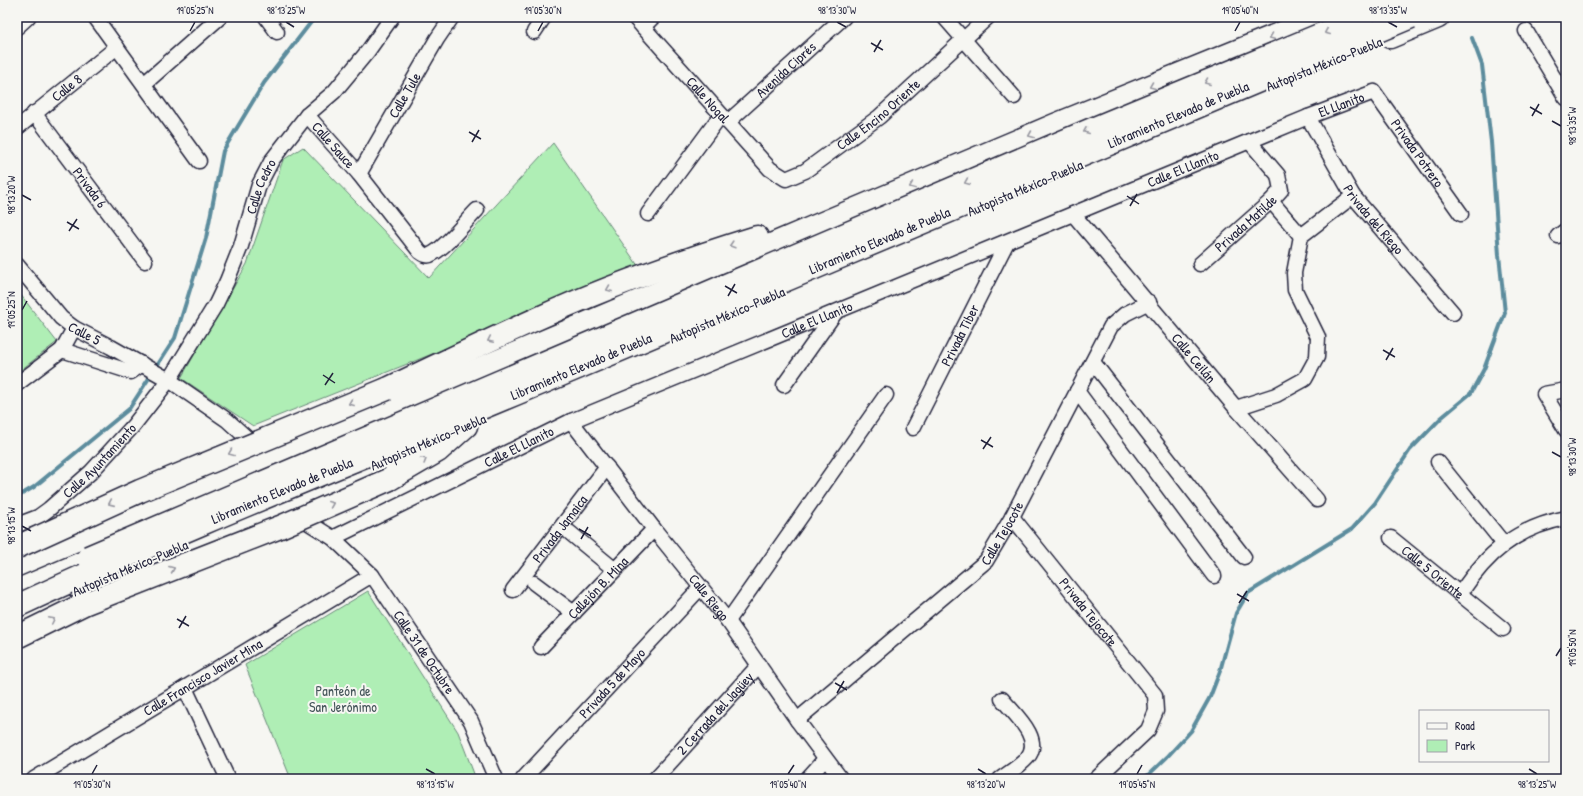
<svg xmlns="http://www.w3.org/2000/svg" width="1583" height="796" font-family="'Patrick Hand',sans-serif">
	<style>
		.green { fill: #afeeb5; stroke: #688878 }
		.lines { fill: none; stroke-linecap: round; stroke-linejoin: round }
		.stream { stroke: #5c8c9d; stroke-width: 4 }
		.minor-casing { stroke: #22223b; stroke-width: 17 }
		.motorway-casing { stroke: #22223b; stroke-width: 25 }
		.minor { stroke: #f6f6f2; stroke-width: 14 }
		.motorway { stroke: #f6f6f2; stroke-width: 22 }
		.motorway-bridge-casing { stroke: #22223b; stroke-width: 25; stroke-linecap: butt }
		.motorway-bridge { stroke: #f6f6f2; stroke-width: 22 }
		.oneway { stroke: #9797a0 }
		.ticks { fill: none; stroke: #22223b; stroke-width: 1.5 }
		.labels { text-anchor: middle; stroke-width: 4; stroke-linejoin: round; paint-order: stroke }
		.street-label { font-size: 14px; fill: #22223b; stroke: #f6f6f2 }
		.park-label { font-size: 14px; fill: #45555a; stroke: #f6f6f2 }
		.neatline { fill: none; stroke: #22223b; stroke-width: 1.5 }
		.ticks-label { font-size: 10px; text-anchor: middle; fill: #22223b }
	</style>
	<rect width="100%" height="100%" fill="#f6f6f2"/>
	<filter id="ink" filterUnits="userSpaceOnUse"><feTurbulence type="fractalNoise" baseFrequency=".025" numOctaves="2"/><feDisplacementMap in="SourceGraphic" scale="8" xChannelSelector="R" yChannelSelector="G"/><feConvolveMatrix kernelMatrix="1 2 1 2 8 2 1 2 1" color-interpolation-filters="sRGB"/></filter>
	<g filter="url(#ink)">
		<g class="green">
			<polygon points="553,143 641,270 253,426 181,378 247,264 283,160 303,147 429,278"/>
			<polygon points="17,290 57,342 17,373"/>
			<polygon points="368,591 458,732 476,779 291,779 245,665"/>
		</g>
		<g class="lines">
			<g class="stream">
				<polyline points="17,497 34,487 129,409 175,338 206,238 223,151 264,83 315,17"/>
				<polyline points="1144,779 1167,757 1191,731 1210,697 1220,671 1236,613 1248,593 1352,529 1375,503 1410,450 1441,418 1471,393 1484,369 1505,313 1499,255 1491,142 1482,65 1472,38"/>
			</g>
			<defs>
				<g id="minor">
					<polyline points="95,17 199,161"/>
					<polyline points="266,17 277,32"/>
					<path id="s1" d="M634,17L770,169L786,179L805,171L879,117L988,17"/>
					<polyline points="944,17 1014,97"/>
					<polyline points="17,27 28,17"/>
					<polyline points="643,27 653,17"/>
					<polyline points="1526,31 1566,98"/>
					<polyline points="534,32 544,17"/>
					<polyline points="144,84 220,17"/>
					<path id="s2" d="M34,113L145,261"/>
					<path id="s3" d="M307,115L359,174L420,252C424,255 428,257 432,254C446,247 465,222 477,210"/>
					<path id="s4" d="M1308,117L1353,196L1453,313"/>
					<path id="s5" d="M728,122L844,17"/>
					<path id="s6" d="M17,128L117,47"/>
					<path id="s7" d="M359,174L437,39L452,17"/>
					<polyline points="1271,201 1301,236"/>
					<polyline points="648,214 721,115"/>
					<path id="s8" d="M1073,214L1236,408L1317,500"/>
					<polyline points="1558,236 1566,230"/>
					<path id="s9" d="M1200,264L1271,201L1281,190L1278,175L1249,141"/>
					<path id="s10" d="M17,265L61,318L74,328L111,347L169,380L227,420L248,439"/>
					<polyline points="62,350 131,372 142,364"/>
					<polyline points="1093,362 1244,557"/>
					<polyline points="17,384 62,350 74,328"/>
					<polyline points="784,385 835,313"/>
					<polyline points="1566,390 1544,394 1566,430"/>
					<polyline points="1077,391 1214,576"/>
					<polyline points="1236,408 1276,395 1305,379 1317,357 1318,337 1295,290 1294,273 1301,236 1353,196"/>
					<path id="s11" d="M571,421L654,529L728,621L797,720L841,779"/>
					<path id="s12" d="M913,428L1007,242"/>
					<polyline points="1438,462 1504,544"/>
					<path id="s13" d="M1012,517L1155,695L1156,711L1148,730L1096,779"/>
					<path id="s14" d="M309,523L333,538L372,575L471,721L496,779"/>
					<path id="s15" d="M17,525L38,517L49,509L91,472L133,426L169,380L216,304L227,281L241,246L259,185L272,160L307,115L334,92L368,51L392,17"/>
					<polyline points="569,532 615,570"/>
					<path id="s16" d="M333,538L571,421L1308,117L1374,92L1461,214"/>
					<path id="s17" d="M1391,538L1503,629"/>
					<polyline points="534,583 574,613"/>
					<path id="s18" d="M513,590L607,467"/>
					<path d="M1460,594C1487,553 1516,528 1566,518"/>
					<polyline points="728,621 886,395"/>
					<path id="s19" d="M541,647L654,529"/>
					<polyline points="185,688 228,779"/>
					<path id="s20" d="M797,720L986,561L1012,517L1111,326L1125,314L1149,302"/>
					<path id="s21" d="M34,779L372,575"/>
					<path id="s22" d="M523,779L701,587"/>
					<path id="s23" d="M655,779L759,665"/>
					<polyline points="807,779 825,759"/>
					<path d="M1000,779C1009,773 1020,766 1027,758C1044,739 1014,714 1002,699"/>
				</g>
				<g id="motorway">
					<polyline points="1390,37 1438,17"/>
					<path d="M387,389C438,365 489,340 541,317C611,285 683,260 757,237"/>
					<polyline points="390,479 438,451 466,426"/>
					<polyline points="17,565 811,228 1055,125 1321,17"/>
					<polyline points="80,589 422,444"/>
				</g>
			</defs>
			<use href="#minor" class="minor-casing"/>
			<use href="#motorway" class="motorway-casing"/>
			<use href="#minor" class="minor"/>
			<use href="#motorway" class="motorway"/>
			<defs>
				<g id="motorway-bridge">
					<polyline points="17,547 140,491 387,389"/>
					<polyline points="88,557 1092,129 1363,17"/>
					<path id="s24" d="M17,606C194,523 376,453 556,377C841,257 1126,136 1411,17"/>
					<polyline points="17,637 86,603 280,527 390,479"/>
				</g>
			</defs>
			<use href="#motorway-bridge" class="motorway-bridge-casing"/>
			<use href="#motorway-bridge" class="motorway-bridge"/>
		</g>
		<defs><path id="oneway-chevron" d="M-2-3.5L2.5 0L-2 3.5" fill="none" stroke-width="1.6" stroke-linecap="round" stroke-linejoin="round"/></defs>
		<g class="oneway">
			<use href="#oneway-chevron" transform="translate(1327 32) rotate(157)"/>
			<use href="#oneway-chevron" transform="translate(1272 37) rotate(158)"/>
			<use href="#oneway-chevron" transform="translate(1207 82) rotate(158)"/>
			<use href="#oneway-chevron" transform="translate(1152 86) rotate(158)"/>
			<use href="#oneway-chevron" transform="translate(1086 131) rotate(157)"/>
			<use href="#oneway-chevron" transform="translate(1031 135) rotate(157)"/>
			<use href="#oneway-chevron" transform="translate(967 182) rotate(157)"/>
			<use href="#oneway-chevron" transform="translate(912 186) rotate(157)"/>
			<use href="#oneway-chevron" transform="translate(732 245) rotate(163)"/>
			<use href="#oneway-chevron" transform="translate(609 289) rotate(158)"/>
			<use href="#oneway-chevron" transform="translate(490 340) rotate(155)"/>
			<use href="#oneway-chevron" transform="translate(351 403) rotate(158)"/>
			<use href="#oneway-chevron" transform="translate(231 453) rotate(158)"/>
			<use href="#oneway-chevron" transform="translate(424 460) rotate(-31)"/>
			<use href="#oneway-chevron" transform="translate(111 503) rotate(156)"/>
			<use href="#oneway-chevron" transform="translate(331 504) rotate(-23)"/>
			<use href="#oneway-chevron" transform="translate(172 569) rotate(-22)"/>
			<use href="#oneway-chevron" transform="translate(52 620) rotate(-26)"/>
		</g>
	</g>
	<path class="ticks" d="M286,22L294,27M837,22L846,27M1388,22L1397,27M190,31L195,22M538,31L543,22M1235,31L1240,22M871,43L883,50M874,52L881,40M1530,107L1542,114M1532,116L1539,104M1552,121L1561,126M469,132L481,139M472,142L479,130M22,195L31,200M1127,196L1139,204M1130,206L1137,194M67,222L79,229M69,231L77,219M725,286L737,293M728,296L735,284M22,310L27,301M1383,350L1395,357M1386,360L1393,348M323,375L335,383M325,385L333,373M981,440L993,447M983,449L991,437M1552,452L1561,457M22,526L31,531M579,529L591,536M581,539L588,527M1237,594L1249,601M1239,603L1247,591M177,619L189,626M179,628L186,616M1556,656L1561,648M835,683L847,690M837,693L844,681M426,769L435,774M978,769L986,774M1529,769L1537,774M92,774L97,765M788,774L794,765M1137,774L1142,765"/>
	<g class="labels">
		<g class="street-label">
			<text transform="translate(1324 64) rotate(-22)" y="5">Autopista México-Puebla</text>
			<text dy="5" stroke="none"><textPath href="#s5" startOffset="78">Avenida Ciprés</textPath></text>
			<text dy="5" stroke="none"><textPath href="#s6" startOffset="64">Calle 8</textPath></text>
			<text dy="5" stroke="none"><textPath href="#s7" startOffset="91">Calle Tule</textPath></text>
			<text dy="5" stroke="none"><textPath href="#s1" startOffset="111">Calle Nogal</textPath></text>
			<text dy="5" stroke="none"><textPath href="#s16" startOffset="1098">El Llanito</textPath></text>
			<text dy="5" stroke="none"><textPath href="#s1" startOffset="336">Calle Encino Oriente</textPath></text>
			<text dy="5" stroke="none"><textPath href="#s24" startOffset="1261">Libramiento Elevado de Puebla</textPath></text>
			<text dy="5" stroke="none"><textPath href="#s3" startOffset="40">Calle Sauce</textPath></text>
			<text dy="5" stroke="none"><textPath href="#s16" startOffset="1208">Privada Potrero</textPath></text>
			<text dy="5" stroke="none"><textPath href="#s16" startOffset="927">Calle El Llanito</textPath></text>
			<text dy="5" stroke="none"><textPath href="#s2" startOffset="93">Privada 6</textPath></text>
			<text dy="5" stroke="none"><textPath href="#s15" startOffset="428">Calle Cedro</textPath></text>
			<text transform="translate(1025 188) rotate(-23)" y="5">Autopista México-Puebla</text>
			<text dy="5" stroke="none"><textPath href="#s4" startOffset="122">Privada del Riego</textPath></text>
			<text dy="5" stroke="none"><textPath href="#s9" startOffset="61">Privada Matilde</textPath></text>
			<text dy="5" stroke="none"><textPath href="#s24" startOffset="937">Libramiento Elevado de Puebla</textPath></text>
			<text transform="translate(727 315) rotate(-23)" y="5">Autopista México-Puebla</text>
			<text dy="5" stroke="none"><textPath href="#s16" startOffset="531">Calle El Llanito</textPath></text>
			<text dy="5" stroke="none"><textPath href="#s10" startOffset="97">Calle 5</textPath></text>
			<text dy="5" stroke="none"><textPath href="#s12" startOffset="104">Privada Tiber</textPath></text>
			<text dy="5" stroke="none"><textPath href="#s8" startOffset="188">Calle Ceilán</textPath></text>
			<text dy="5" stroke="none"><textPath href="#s24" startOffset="613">Libramiento Elevado de Puebla</textPath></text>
			<text transform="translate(428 442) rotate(-23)" y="5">Autopista México-Puebla</text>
			<text dy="5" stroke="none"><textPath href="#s16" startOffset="207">Calle El Llanito</textPath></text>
			<text dy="5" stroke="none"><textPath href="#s15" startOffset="106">Calle Ayuntamiento</textPath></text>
			<text dy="5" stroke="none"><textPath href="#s24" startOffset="289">Libramiento Elevado de Puebla</textPath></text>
			<text dy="5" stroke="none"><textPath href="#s18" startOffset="77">Privada Jamaica</textPath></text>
			<text dy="5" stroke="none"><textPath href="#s20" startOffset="279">Calle Tejocote</textPath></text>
			<text dy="5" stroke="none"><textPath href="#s17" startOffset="54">Calle 5 Oriente</textPath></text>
			<text transform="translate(130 568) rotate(-23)" y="5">Autopista México-Puebla</text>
			<text dy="5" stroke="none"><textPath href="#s19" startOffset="82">Callejón B. Mina</textPath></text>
			<text dy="5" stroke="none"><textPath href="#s11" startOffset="224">Calle Riego</textPath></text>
			<text dy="5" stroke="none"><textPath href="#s13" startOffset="122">Privada Tejocote</textPath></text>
			<text dy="5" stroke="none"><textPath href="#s14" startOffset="175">Calle 31 de Octubre</textPath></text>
			<text dy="5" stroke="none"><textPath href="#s21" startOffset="197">Calle Francisco Javier Mina</textPath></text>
			<text dy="5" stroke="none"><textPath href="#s22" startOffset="131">Privada 5 de Mayo</textPath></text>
			<text dy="5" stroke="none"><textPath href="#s23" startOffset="89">2 Cerrada del Jagüey</textPath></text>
		</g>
		<g class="park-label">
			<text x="343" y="696">Panteón de<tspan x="343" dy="16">San Jerónimo</tspan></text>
		</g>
	</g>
	<rect width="1583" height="796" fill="none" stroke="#f6f6f2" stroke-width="44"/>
	<rect x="1419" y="710" width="130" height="52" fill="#f6f6f2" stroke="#a1a1a9"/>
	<rect x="1427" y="723" width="20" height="6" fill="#f6f6f2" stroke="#a1a1a9"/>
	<text x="1455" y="730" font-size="12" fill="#22223b">Road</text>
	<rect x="1427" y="740" width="20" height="12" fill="#afeeb5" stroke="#a1a1a9"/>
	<text x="1455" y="750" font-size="12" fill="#22223b">Park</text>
	<rect x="22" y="22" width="1539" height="752" class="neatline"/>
	<g class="ticks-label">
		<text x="195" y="14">19°05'25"N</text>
		<text x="286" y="14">98°13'25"W</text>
		<text x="543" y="14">19°05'30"N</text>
		<text x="837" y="14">98°13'30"W</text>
		<text x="1240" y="14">19°05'40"N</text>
		<text x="1388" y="14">98°13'35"W</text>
		<text transform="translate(1572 126) rotate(-90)" y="4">98°13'35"W</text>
		<text transform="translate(11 195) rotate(-90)" y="4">98°13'20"W</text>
		<text transform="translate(11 310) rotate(-90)" y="4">19°05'25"N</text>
		<text transform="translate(1572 457) rotate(-90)" y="4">98°13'30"W</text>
		<text transform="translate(11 526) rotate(-90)" y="4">98°13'15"W</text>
		<text transform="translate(1572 648) rotate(-90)" y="4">19°05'50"N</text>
		<text x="92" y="788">19°05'30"N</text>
		<text x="435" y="788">98°13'15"W</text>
		<text x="788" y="788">19°05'40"N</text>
		<text x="986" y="788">98°13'20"W</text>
		<text x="1137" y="788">19°05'45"N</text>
		<text x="1537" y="788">98°13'25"W</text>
	</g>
</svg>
